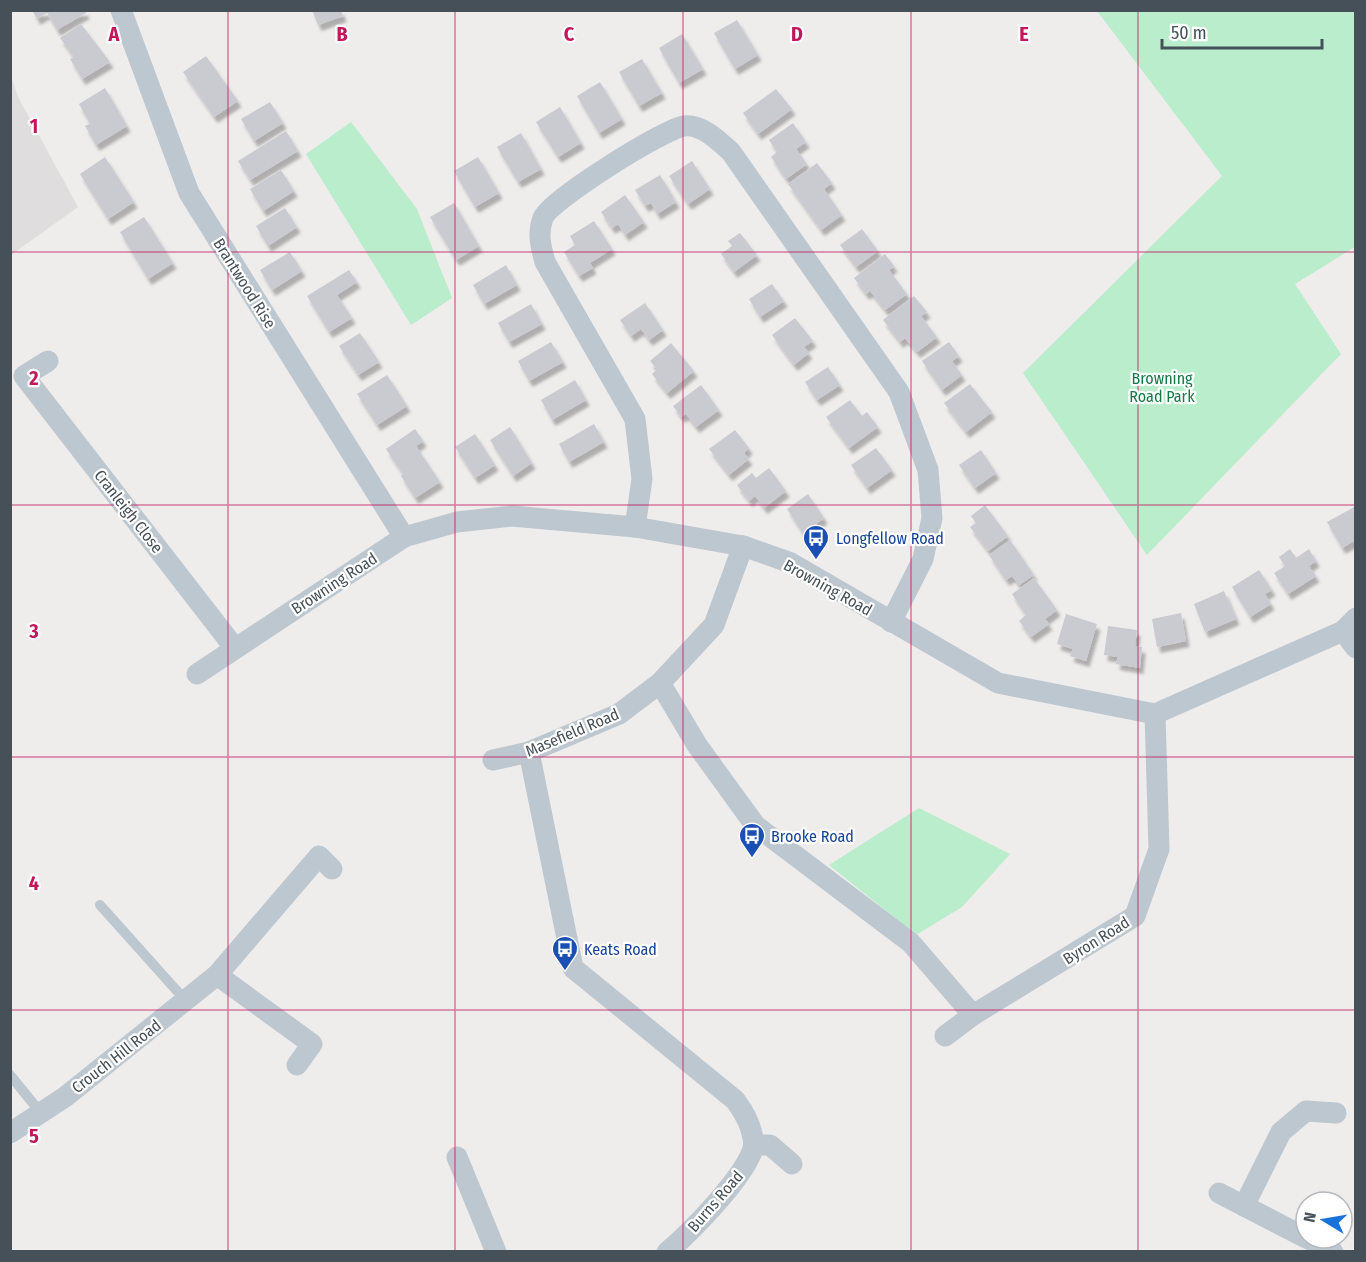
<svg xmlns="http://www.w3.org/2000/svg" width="1366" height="1262" font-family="'Fira Sans Condensed',sans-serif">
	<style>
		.education { fill: #e0ddde }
		.green { fill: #b9edcc }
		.building { fill: #c9cbd1; filter: url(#shadow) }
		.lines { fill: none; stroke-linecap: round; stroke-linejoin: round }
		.service { stroke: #bdc7cf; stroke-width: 10 }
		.minor { stroke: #bdc7cf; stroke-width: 21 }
		.grid { fill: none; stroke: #c2185b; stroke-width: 1.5; stroke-opacity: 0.55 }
		.labels { text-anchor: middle; stroke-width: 4.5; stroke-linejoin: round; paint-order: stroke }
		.street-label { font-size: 16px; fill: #455059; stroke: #fff }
		.park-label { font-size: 16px; fill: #177946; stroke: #fff }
		.transit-label { font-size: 16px; fill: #164399; stroke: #fff; text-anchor: start }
		.grid-label { font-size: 20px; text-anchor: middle; font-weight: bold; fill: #c2185b; stroke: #fff; stroke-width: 4.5; stroke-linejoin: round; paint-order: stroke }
	</style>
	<defs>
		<filter id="shadow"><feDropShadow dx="3.5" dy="6" stdDeviation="1.5" flood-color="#0004"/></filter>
	</defs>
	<rect width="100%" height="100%" fill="#efecec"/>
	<polygon class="education" points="10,73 18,97 78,207 11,255"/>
	<g class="green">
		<polygon points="1097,11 1355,11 1355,247 1295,284 1341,354 1147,555 1023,373 1222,176"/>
		<polygon points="351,122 417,209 452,298 411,325 306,154"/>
		<polygon points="919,808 1010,854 962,907 916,935 829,865"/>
	</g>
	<g class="building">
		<polygon points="32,10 85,10 86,13 57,30 47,13 37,19"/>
		<polygon points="312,10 341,10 343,16 318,25"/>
		<polygon points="737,20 758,55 735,69 714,33"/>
		<polygon points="81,24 110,62 82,79 70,59 74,57 60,38"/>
		<polygon points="682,34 703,69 679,83 659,48"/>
		<polygon points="206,56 238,101 214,117 183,72"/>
		<polygon points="642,59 662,93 639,106 619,72"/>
		<polygon points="600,82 622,119 599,133 577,96"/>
		<polygon points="105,88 127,126 96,145 85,126 90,124 79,104"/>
		<polygon points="776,89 792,109 758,134 743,113"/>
		<polygon points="270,102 283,123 254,141 241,119"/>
		<polygon points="560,107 581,143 558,157 536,122"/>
		<polygon points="793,123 806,142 796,149 807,164 786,179 771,157 777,152 769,140"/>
		<polygon points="286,131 298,151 250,180 238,161"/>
		<polygon points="521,133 541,169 518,182 497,147"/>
		<polygon points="105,157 134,202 108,219 80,174"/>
		<polygon points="478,157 499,193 475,207 454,171"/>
		<polygon points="692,161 710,189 688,204 669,176"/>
		<polygon points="817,163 832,183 824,189 842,215 821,230 788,184"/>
		<polygon points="281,170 294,191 263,211 250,189"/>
		<polygon points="660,175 676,202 657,214 651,203 645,206 635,190"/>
		<polygon points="625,195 644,222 625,235 618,224 612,228 601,212"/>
		<polygon points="454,203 479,246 456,260 430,217"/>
		<polygon points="285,208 297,227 268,246 256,226"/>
		<polygon points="144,217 173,263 148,279 120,232"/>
		<polygon points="594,221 612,249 590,263 593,268 579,276 564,252 575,245 570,236"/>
		<polygon points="862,229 878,251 856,267 840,245"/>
		<polygon points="740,233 757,255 734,272 721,254 732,246 728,241"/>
		<polygon points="290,252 302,271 272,290 260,270"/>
		<polygon points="885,254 894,266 889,270 907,294 885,310 870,291 866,294 854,278"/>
		<polygon points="506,265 517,285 484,304 473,285"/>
		<polygon points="349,270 357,282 337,295 352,318 329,332 307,296"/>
		<polygon points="772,284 784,301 760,317 749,299"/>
		<polygon points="914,296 927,312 921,316 937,337 917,352 905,338 900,342 883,320"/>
		<polygon points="645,303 663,330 649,340 641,329 631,336 620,320"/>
		<polygon points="531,304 542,324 509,342 498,323"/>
		<polygon points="795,318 813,341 804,347 809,353 794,365 772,335"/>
		<polygon points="360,333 379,362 358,375 339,346"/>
		<polygon points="551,342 563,362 529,381 518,361"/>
		<polygon points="949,342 959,356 952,361 962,375 942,390 922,361"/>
		<polygon points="671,343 694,371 667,393 652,374 657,369 650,361"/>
		<polygon points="828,367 840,385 817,400 805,382"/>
		<polygon points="387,375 407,406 377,425 357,394"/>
		<polygon points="575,380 586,400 552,420 541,400"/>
		<polygon points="970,384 992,412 966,432 944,403"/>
		<polygon points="701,385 719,410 696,427 686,414 681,417 673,406"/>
		<polygon points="850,400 862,416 867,412 878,427 849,448 826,417"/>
		<polygon points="594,424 604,442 569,462 559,444"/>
		<polygon points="510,427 532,463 513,476 490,440"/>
		<polygon points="415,429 423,441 416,446 440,482 415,498 401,476 403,474 386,449"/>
		<polygon points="735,430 749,448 744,453 749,459 729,475 709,449"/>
		<polygon points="475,434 495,465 475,478 455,447"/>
		<polygon points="876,448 892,470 867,488 851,465"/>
		<polygon points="981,450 996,473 975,488 959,465"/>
		<polygon points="769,468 786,491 764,508 755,496 749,501 737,485 752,473 756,478"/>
		<polygon points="808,494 824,518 803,533 787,509"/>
		<polygon points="985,505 1008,536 988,551 970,527 976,523 971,516"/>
		<polygon points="1356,506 1356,540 1342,548 1327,522"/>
		<polygon points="1010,540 1034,575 1019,585 1012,576 1006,580 989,555"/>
		<polygon points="1290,549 1296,558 1309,549 1316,561 1309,566 1316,576 1288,594 1274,573 1285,566 1279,557"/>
		<polygon points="1259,570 1272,590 1265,594 1271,604 1250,617 1232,587"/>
		<polygon points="1034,578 1057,610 1045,619 1049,624 1031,637 1019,621 1026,615 1012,594"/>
		<polygon points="1224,591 1236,619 1205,632 1194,604"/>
		<polygon points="1181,613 1186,641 1157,647 1152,619"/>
		<polygon points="1066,614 1097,624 1086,661 1070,656 1073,649 1057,644"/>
		<polygon points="1108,626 1137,630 1135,646 1142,647 1140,668 1116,664 1118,657 1104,655"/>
	</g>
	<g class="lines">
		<g class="service">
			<polyline points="100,905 186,1001"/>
			<polyline points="10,1075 41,1113"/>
		</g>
		<g class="minor">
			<polyline points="121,10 189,193 404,537"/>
			<polyline points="48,361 24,376 234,647"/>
			<path d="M635,527L642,479L635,419L545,262C541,247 537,234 543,218C550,200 664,129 684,126C702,124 719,141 731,152L899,392L928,470L932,518L923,559L891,622"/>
			<polyline points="1343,631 1356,648"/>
			<polyline points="197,674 404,537 457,522 512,516 635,527 743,546 791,563 998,683 1155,714 1343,631 1356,618"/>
			<polyline points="660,683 697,745 755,825 911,943 973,1015"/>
			<path d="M529,752L573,968L735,1100C746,1115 752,1127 754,1145H770L792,1164"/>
			<polyline points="493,760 529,752 619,714 660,683 714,625 743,546"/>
			<polyline points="217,975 312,1044 297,1065"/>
			<polyline points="945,1036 973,1015 1135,916 1159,849 1155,714"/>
			<polyline points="10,1133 65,1097 217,975 319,856 332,869"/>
			<polyline points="457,1157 496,1252"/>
			<polyline points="1219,1193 1306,1238"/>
			<polyline points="1244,1206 1281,1132 1306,1111 1336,1113"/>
			<polyline points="1307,1238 1333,1252"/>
			<path d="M667,1252C691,1232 748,1174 754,1145"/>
		</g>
	</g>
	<path class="grid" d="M228,10V1252M455,10V1252M683,10V1252M911,10V1252M1138,10V1252M10,252H1356M10,505H1356M10,757H1356M10,1010H1356"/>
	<defs>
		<symbol id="bus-pin" viewBox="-11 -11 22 30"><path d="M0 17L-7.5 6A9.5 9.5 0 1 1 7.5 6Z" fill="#1a4fb4" stroke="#fff"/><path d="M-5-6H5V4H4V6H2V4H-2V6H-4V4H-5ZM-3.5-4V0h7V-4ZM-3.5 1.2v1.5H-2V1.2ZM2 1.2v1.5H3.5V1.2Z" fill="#fff"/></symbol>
	</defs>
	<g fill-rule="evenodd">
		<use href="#bus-pin" x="801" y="523" width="30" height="40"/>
		<use href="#bus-pin" x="737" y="821" width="30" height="40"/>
		<use href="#bus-pin" x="550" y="934" width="30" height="40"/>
	</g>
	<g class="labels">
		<g class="street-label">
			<text transform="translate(245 283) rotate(58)" y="6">Brantwood Rise</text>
			<text transform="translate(129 511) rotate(52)" y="6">Cranleigh Close</text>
			<text transform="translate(334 583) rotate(-33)" y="6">Browning Road</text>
			<text transform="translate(828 587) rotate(29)" y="6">Browning Road</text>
			<text transform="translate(572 732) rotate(-23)" y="6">Masefield Road</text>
			<text transform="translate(1096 940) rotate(-32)" y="6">Byron Road</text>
			<text transform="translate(116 1056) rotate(-38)" y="6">Crouch Hill Road</text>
			<text transform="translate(715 1201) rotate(-49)" y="6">Burns Road</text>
		</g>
		<g class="park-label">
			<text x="1162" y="384">Browning<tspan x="1162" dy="18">Road Park</tspan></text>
		</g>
		<g class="transit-label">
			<text x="836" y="544">Longfellow Road</text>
			<text x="771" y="842">Brooke Road</text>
			<text x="584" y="955">Keats Road</text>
		</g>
	</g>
	<g class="grid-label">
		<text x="114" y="41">A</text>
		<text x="342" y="41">B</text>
		<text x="569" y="41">C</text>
		<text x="797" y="41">D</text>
		<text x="1024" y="41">E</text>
		<text x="34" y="133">1</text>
		<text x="34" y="385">2</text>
		<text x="34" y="638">3</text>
		<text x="34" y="890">4</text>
		<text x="34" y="1143">5</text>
	</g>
	<rect width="1366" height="1262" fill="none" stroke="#455059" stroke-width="24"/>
	<g transform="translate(1324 1220) rotate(281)"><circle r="28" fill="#ffffff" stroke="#b5b9bd" stroke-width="1.5"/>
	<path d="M0-4.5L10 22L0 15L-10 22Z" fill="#1a73db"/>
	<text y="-9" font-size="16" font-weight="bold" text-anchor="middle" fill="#455059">N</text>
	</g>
	<path d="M1162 39v9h160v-9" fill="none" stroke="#455059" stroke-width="3"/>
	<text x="1171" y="39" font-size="18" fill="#455059" stroke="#ffffff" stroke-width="4.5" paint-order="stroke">50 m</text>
</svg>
